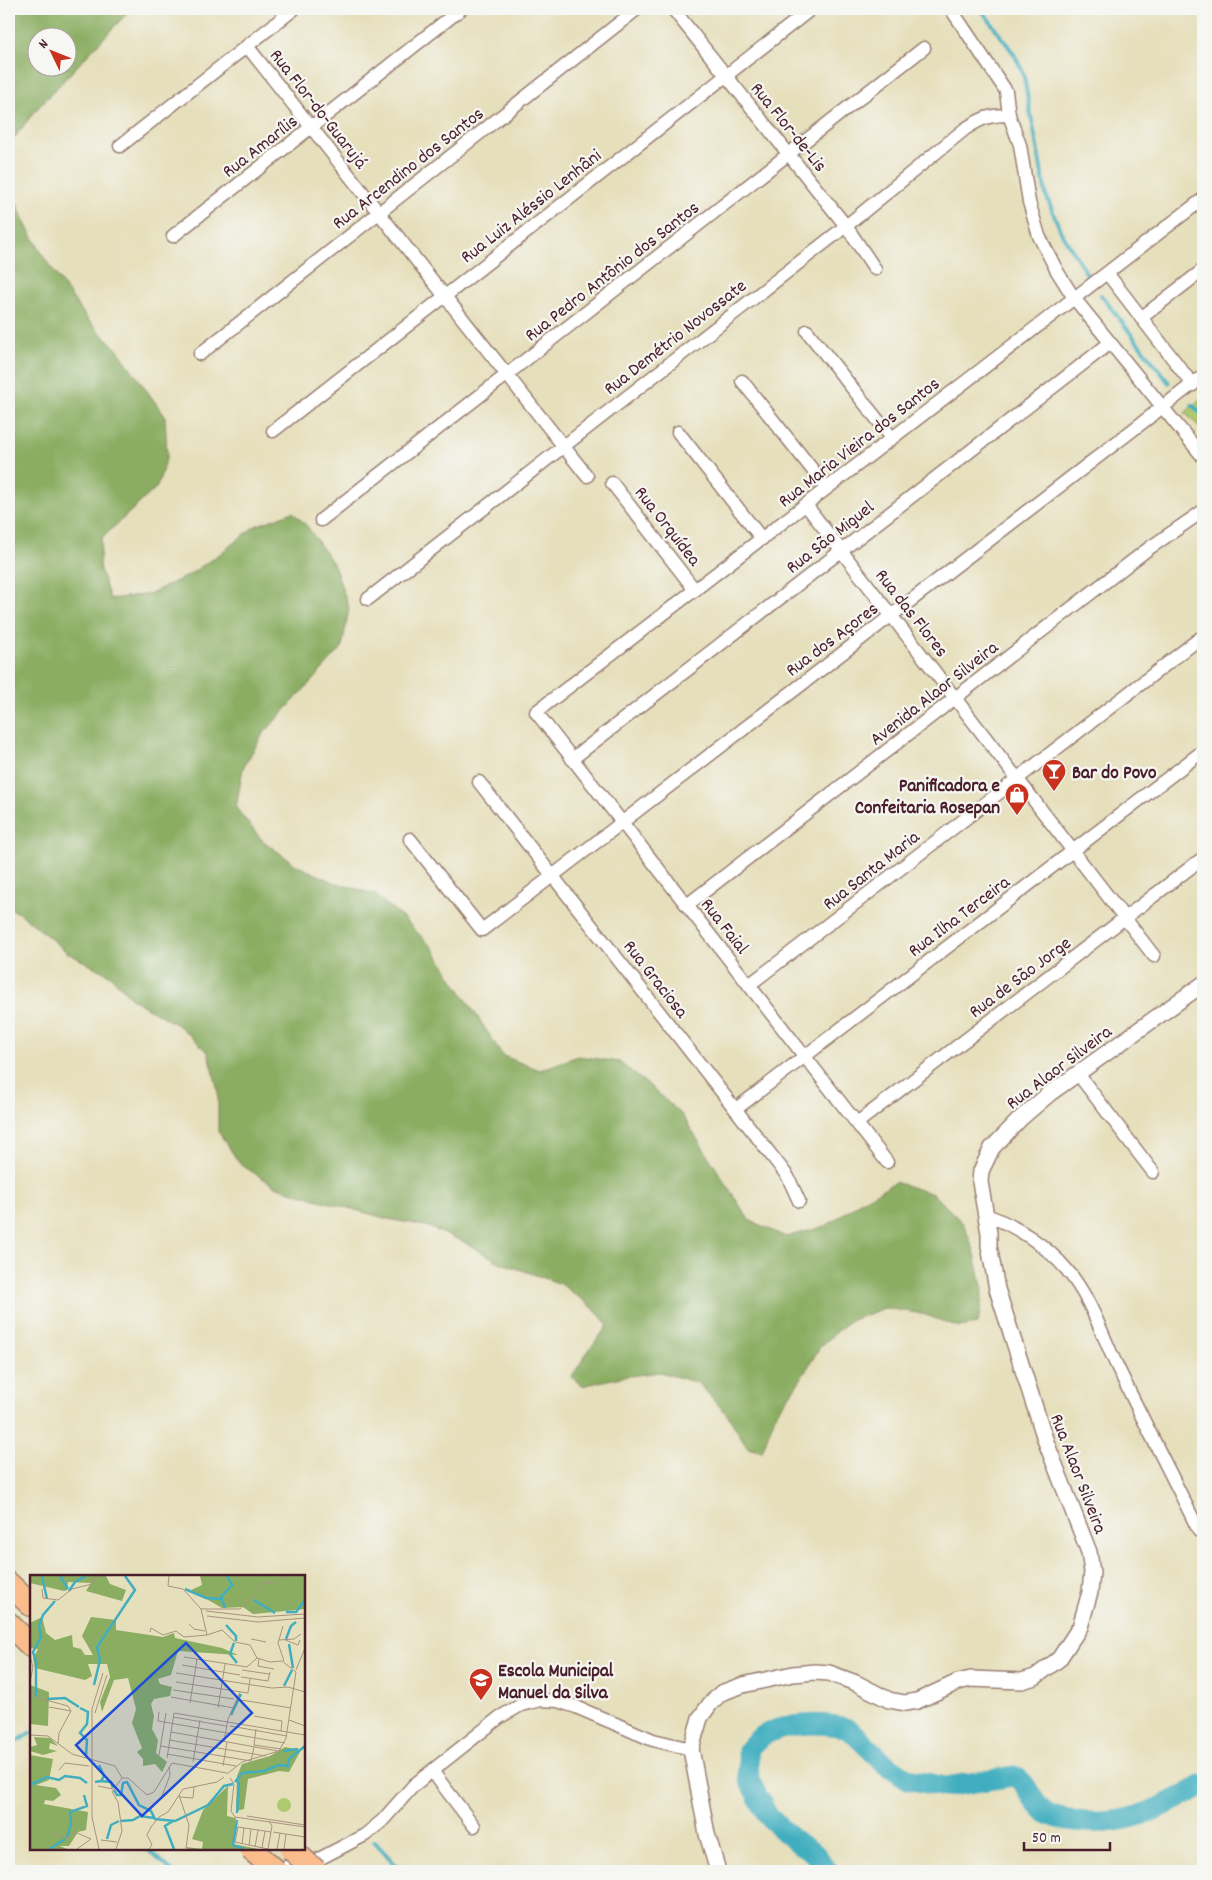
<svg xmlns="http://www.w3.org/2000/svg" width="1212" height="1880" font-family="Dekko,sans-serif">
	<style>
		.green { fill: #aec970; stroke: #7c744e }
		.forest { fill: #8aad62; stroke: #6a6646; fill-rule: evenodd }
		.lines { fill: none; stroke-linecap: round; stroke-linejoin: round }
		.stream { stroke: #41aebf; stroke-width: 4 }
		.river { stroke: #41aebf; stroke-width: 21 }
		.minor-casing { stroke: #987f73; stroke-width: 15 }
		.tertiary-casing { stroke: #987f73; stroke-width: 18 }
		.motorway-casing { stroke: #987f73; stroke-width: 25 }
		.minor { stroke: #fff; stroke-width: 12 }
		.tertiary { stroke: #fff; stroke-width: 15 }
		.motorway { stroke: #fabc8b; stroke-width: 22 }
		.motorway-bridge-casing { stroke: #987f73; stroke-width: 25; stroke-linecap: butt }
		.motorway-bridge { stroke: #fabc8b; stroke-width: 22 }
		.labels { text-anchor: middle; stroke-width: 4.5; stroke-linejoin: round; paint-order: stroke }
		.street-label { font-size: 19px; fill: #4a1f2b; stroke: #f6f6f2 }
		.poi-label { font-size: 19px; font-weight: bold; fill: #4a1f2b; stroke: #f6f6f2; text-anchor: start }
		.inset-river { fill: none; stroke: #41aebf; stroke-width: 2.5 }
		.inset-road { fill: none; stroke: #a89281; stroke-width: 1 }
		.view { fill: #1d4ed8; fill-opacity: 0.15; stroke: #1d4ed8; stroke-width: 2.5 }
		.inset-edge { fill: none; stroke: #4a1f2b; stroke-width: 2.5 }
	</style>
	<rect width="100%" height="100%" fill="#f6f6f2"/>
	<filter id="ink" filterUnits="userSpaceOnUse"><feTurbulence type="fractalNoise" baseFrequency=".02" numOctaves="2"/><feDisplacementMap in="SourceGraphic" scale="10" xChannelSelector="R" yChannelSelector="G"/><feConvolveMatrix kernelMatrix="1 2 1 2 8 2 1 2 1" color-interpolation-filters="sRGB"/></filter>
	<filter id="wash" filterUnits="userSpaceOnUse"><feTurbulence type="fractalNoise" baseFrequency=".0096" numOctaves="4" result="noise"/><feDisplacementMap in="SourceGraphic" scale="20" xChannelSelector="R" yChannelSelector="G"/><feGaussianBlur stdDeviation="1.12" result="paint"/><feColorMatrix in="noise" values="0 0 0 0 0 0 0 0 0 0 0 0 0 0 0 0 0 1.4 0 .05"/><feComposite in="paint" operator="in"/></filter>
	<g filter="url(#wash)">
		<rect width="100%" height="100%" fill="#e6dfbb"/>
		<polygon class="green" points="1202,397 1203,399 1203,430 1185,413"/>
		<path class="forest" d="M9,9H131L35,111L11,142L10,189L26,225L45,259L88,320L117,349L165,416L167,456L157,487L102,538L99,566L110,599L149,594L187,576L221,553L255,526L293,512L307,526L334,565L349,608L342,648L263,734L243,768L236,808L262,840L296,865L333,882L374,894L404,919L432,947L503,1056L540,1070L578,1056L619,1062L651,1087L682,1115L749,1220L786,1237L826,1226L860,1202L895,1182L933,1194L963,1223L974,1250L983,1290L978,1324L959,1327L923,1314L885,1308L849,1321L820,1347L799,1382L776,1413L762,1452L748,1448L726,1413L698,1383L660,1372L621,1377L582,1386L572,1377L586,1354L608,1325L593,1308L561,1284L499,1262L464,1242L426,1226L388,1219L312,1198L275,1186L240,1164L218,1131V1091L208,1052L179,1026L132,999L111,976L68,953L21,914L9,908ZM38,38H68V68H38Z"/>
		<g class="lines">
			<g class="stream">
				<polyline points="981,9 1014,54 1023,72 1046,195 1061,232 1088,276"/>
				<polyline points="1101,295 1169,383"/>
				<polyline points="1192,405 1203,415"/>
				<polyline points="9,1746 31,1733"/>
				<polyline points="374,1841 395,1864 412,1871"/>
				<polyline points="147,1849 172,1871"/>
			</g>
			<path class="river" d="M828,1871L815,1854L791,1838L768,1816L749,1780L748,1750C754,1742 759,1737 768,1733C787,1723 831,1721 850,1730L883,1762L908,1779L945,1787L1014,1776C1030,1783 1030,1803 1046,1813C1055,1818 1065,1820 1076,1821C1125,1828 1162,1808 1203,1785"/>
		</g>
	</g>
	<g filter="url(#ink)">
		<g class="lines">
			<defs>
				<g id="minor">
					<polyline points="673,9 846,226 875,269"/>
					<polyline points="951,9 1006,91 1009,115 1020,145 1029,202 1039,236 1057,271 1074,298 1203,457"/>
					<polyline points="247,46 587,476"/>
					<polyline points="120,146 294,9"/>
					<polyline points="173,236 461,9"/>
					<polyline points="1107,273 1193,385"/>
					<polyline points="1141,318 1203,270"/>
					<polyline points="807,331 892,438"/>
					<polyline points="200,354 637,9"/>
					<polyline points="742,381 827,488"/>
					<polyline points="273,431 811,9"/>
					<polyline points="678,432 762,539"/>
					<polyline points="612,483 695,590"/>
					<polyline points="806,505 1154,956"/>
					<polyline points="321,520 924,48"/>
					<path d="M368,599L846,226L965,129C982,118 989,115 1009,115"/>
					<polyline points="572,759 1110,343"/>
					<polyline points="479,782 779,1165 788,1177 799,1201"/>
					<polyline points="410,839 482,930 1203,376"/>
					<polyline points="687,905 1148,549 1203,511"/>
					<polyline points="749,985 1203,636"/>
					<polyline points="1078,1074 1153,1172"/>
					<polyline points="736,1109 1203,751"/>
					<polyline points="857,1123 1203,858"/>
					<polyline points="887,1162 536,712 1203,199"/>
					<path d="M986,1215C1015,1225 1047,1246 1067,1270C1090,1297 1101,1332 1116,1364C1143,1420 1172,1476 1199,1531"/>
					<polyline points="432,1771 474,1826"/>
					<polyline points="271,1870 317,1860 365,1835 382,1821 414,1785 500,1717 521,1705 541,1700 558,1701 576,1707 653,1740 691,1749"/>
				</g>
				<polyline id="tertiary" points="718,1871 707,1834 691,1749 700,1718 710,1704 721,1693 743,1685 793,1674 815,1672 829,1673 856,1683 889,1700 905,1703 917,1701 958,1682 971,1679 1022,1681 1035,1677 1059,1659 1080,1627 1090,1592 1092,1572 1089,1552 1046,1442 997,1289 989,1246 989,1233 980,1182 981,1171 992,1148 1021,1118 1049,1094 1203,984"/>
				<g id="motorway">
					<polyline points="9,1584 31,1605"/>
					<polyline points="9,1624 31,1646"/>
				</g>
			</defs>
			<use href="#minor" class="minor-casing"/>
			<use href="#tertiary" class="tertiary-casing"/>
			<use href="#motorway" class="motorway-casing"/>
			<use href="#minor" class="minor"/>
			<use href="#tertiary" class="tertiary"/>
			<use href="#motorway" class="motorway"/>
			<defs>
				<g id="motorway-bridge">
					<polyline points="251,1849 276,1871"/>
					<polyline points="291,1849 316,1871"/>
				</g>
			</defs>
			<use href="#motorway-bridge" class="motorway-bridge-casing"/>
			<use href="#motorway-bridge" class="motorway-bridge"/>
		</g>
	</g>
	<defs>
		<symbol id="bar-pin" viewBox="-11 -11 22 30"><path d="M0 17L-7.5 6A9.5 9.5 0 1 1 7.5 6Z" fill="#c8321e" stroke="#f6f6f2"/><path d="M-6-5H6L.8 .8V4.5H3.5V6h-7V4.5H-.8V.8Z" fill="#fff"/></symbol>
		<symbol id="shop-pin" viewBox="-11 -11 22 30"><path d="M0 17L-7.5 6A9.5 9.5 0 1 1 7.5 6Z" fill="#c8321e" stroke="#f6f6f2"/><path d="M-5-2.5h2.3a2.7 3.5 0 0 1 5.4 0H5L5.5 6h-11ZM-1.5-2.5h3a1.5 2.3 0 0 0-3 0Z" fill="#fff"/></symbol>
		<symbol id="school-pin" viewBox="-11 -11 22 30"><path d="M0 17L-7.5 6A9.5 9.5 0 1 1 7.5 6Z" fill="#c8321e" stroke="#f6f6f2"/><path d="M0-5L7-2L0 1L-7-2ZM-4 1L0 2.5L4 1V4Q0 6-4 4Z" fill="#fff"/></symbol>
	</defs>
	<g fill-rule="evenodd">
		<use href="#bar-pin" x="1040" y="757" width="28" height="38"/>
		<use href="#shop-pin" x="1003" y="781" width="28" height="38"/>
		<use href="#school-pin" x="467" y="1666" width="28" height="38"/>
	</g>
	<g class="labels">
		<g class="street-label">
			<text transform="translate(320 108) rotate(52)" y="7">Rua Flor-do-Guarujá</text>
			<text transform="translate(790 126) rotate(51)" y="7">Rua Flor-de-Lis</text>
			<text transform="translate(259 145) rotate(-38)" y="7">Rua Amarílis</text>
			<text transform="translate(407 167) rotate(-38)" y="7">Rua Arcendino dos Santos</text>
			<text transform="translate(530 205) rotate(-38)" y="7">Rua Luiz Aléssio Lenhâni</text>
			<text transform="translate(611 270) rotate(-38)" y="7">Rua Pedro Antônio dos Santos</text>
			<text transform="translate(674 336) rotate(-38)" y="7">Rua Demétrio Novossate</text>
			<text transform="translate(858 441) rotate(-38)" y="7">Rua Maria Vieira dos Santos</text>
			<text transform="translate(669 525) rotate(52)" y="7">Rua Orquídea</text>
			<text transform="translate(829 536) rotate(-38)" y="7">Rua São Miguel</text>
			<text transform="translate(913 612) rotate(52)" y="7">Rua das Flores</text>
			<text transform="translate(831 638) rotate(-37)" y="7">Rua dos Açores</text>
			<text transform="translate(933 692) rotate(-38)" y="7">Avenida Alaor Silveira</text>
			<text transform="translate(870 869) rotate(-38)" y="7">Rua Santa Maria</text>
			<text transform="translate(958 915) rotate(-37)" y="7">Rua Ilha Terceira</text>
			<text transform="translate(726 925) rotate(52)" y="7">Rua Faial</text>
			<text transform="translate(1019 976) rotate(-37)" y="7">Rua de São Jorge</text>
			<text transform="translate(657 978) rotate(52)" y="7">Rua Graciosa</text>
			<text transform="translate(1058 1066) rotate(-37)" y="7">Rua Alaor Silveira</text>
			<text transform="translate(1080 1473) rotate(69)" y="7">Rua Alaor Silveira</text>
		</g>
		<g class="poi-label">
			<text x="1072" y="778">Bar do Povo</text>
			<text x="1000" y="791" text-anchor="end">Panificadora e<tspan x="1000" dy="22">Confeitaria Rosepan</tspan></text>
			<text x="498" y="1676">Escola Municipal<tspan x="498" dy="22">Manuel da Silva</tspan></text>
		</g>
	</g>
	<g transform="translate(30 1575)">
		<rect width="275" height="275" fill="#e6dfbb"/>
		<path d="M247 230a7 7 0 1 1 14 0a7 7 0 1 1-14 0Z" fill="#aec970"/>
		<path d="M0,1H76L80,9L96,15L92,26L56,16L61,8L38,7L37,15L34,16L0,8ZM170,1H275V34L223,39L213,32L192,33L161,15L172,10ZM12,42L16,58L25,65L42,60L43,72L51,74L55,80H63L52,61L61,42L86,45V55L133,62L144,58L145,63L192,73L208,80L148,76L141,100L128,104L130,109L142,112L140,121L124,124L121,129L124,141L122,154L128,165L126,178L137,187L132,197L125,189L113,191V184L107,177L112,173L102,148L106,134L98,103L84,105L72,137L70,127L80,102L77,89H58L62,101L55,105L5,93L3,84L8,74L0,73V48ZM0,110L19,117L18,151L0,149ZM4,162L20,163L28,171L20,168L19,174L27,176L13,180L0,176V172L7,170ZM255,172L271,175L259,197L249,196L218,204L214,234L206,236L207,201L212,189L240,181ZM0,180L23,184L19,205L6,210L26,213L31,220L23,226L15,225L14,229L58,237L56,255L48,257L39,271H30L37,274H0ZM198,211L197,241L206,243L203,269L228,274H158L156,272L172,274L173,267L162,264L173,235Z" fill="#8aad62"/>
		<path class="inset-river" d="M12,1L17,24M30,1L38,14M155,14L176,23L192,24M39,16L45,7L56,1M224,25L245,38M195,33L191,22L202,10L197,1M256,37H266L275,25M196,50L206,61V66M256,64L261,51L266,47M204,68L200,79L207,88M259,69L263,93M64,110L70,85L67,72L105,15L95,1M254,111L262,95M6,122V86L3,77L11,62L9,51L13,40L25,26M17,124L35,123L49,132M50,133L58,137L57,149L50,158L57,165L56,181M201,140L211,119M253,176L268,174M206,204L209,209L207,238M71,206L81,207L83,213M65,207L71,206L74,201L69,190M205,207L212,198L234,196L249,190L258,191L259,184L275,171M0,210L17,202L29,205L35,201L50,203L57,208M84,215L87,220H91L93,208L97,207L109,230L121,236L125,244L145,246L178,230L194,211L203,209M207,245L203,270L214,274M91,246L103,245L110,241L124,243M143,246L135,251L144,274M37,262L41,249L40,237L57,231L54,220M77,264L81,250L89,246M19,274L35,264"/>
		<path class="inset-road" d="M139,1L138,11L153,14L171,34L177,60L192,55L205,67L220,70L227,83M12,14L13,23L28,25L42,14L62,9L63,4L70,1M171,34H210L230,14L231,8H243L255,1M176,36L228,42L275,39M177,41L228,47L275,43M159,49L164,54L175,56M253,51L248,68L254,86M120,57L121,53L133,60L146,56L154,62L177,60M221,64L236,67M249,65L264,64L271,59M255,65L268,70L270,65M0,81L3,92L0,107M154,82L217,92L227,83M229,84L228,91L244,94M152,90L210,100M212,95L239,99M266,95L275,73M146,98L242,113L258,112L275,117M211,102L238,106L240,97M146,107L218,118L220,104M0,110L5,122L38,131L41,136M143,115L204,124M141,122L204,133M211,125L261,133M160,128L167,84M19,132L41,136M188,133L195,89M129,137L128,146L255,168M65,138L77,100M224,141L252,146L251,156M143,142L196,151M259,145L275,151M200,151L257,161M226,154L224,170L251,174M141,157L248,176M0,160L18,161L42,179L85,191L92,203M139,165L236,181M194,166L198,144L210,117M28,169L29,158L41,136M131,171L221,186L224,172M137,179L206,191M129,180L136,138M137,183L144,138L275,160M163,187L170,145M193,191L197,167M29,195L35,188L59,191M197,199L212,187L249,176L256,163L266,97L252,86L240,87L227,83M92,203H98L117,220L124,217L142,188L197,198M200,203L204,209L201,236M68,211L83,214M149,220L159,250L156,274M132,221L140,200L139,192M150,222L163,223L164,212M201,236L205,242L275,252M217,241L275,250M243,257L275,262M19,258L38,263L45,257L61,264M71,265L87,267M212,269L214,253M219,271L221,254M225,272L228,255M232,273L235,256M47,274L61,264M69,274L62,242V134L73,98M86,274L92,256L88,227L82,217L92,203M119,274L122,270L117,260L121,252L129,242L138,237L153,214L187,207L194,202M238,274L205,267L208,252L241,257M238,274L242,251L239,246M247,274L250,258M254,274L256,259"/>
		<path class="view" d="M156,68L222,138L112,241L46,170Z"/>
		<rect width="275" height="275" class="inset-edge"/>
	</g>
	<rect width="1212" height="1880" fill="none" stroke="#f6f6f2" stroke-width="30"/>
	<g transform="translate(52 52) rotate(313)"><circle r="24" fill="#f6f6f2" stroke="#b1a0a2"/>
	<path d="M0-4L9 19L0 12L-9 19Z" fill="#c8321e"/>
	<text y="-8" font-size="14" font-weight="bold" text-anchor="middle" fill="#4a1f2b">N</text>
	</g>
	<path d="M1024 1842v8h86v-8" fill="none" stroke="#4a1f2b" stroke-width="2.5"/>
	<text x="1032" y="1842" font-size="15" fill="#4a1f2b" stroke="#f6f6f2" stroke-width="4" paint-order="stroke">50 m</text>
</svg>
